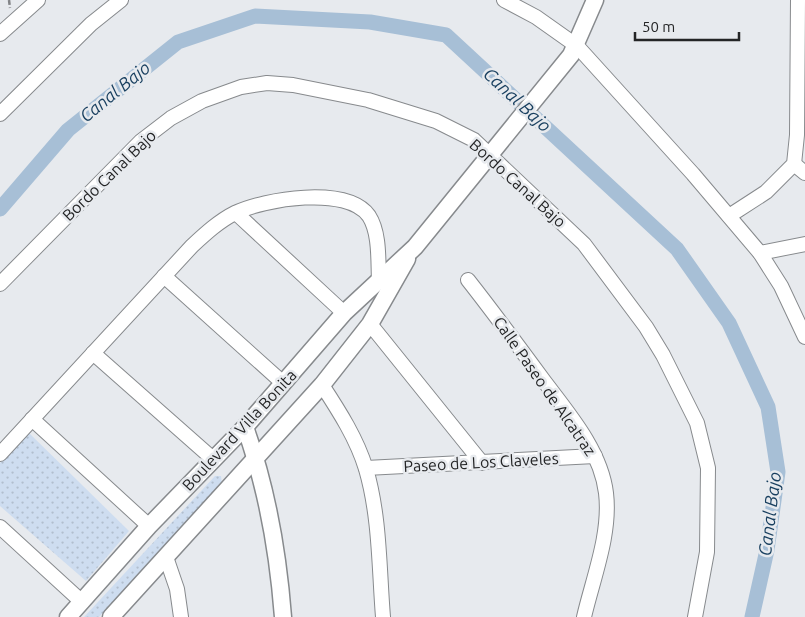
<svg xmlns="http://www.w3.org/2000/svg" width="805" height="617" font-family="Ubuntu,sans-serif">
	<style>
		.park { fill: url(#park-dots) }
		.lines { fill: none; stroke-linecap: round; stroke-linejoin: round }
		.canal { stroke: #a7bfd6; stroke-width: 15 }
		.minor-casing { stroke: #878a8d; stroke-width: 16 }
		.tertiary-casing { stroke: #878a8d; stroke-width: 19 }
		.path { stroke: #828487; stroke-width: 2.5; stroke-dasharray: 5 2.5; stroke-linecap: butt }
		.minor { stroke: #fff; stroke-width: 14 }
		.tertiary { stroke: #fff; stroke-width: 16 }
		.labels { text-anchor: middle; stroke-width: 5; stroke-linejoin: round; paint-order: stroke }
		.street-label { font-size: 16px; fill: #242526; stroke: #e7eaee }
		.water-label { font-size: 18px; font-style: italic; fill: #183f5f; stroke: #e7eaee }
	</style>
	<defs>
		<pattern id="park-dots" width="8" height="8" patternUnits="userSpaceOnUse" patternTransform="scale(1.25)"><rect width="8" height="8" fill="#ceddf0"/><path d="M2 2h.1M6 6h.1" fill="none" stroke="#b1bece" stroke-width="1.8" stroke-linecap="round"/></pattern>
	</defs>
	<rect width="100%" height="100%" fill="#e7eaee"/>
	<g class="park">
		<polygon points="28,432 129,531 86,581 0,506 0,463"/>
		<polygon points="215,476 221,476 222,485 99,617 84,617"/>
	</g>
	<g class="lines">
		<polyline class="canal" points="0,209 68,130 178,42 255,16 370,22 446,35 677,249 729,323 768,407 778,472 767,550 752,617"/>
		<defs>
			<g id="minor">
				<polyline points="504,0 536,17 577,46 693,174 760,253 781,286 805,337"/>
				<polyline points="0,34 38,0"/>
				<polyline points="0,114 91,24 121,0"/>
				<polyline points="794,164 805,173"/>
				<polyline points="236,213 344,313"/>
				<polyline points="729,216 766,192 794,164 797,135 798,0"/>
				<polyline points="760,253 805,244"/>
				<polyline points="164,276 283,383"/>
				<path d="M468,280C494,313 519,347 544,381C569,414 601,451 606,493C611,534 593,578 584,617"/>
				<polyline points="0,284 141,141 171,118 202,101 241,87 267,83 293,85 368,100 436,121 474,140 584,244 646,327 663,355 697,423 708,468 707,552 695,617"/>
				<polyline points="370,324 482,463"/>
				<polyline points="93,353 213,459"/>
				<path d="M322,385C339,411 357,439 366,469C380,517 379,568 383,617"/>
				<polyline points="32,419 149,526"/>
				<path d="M0,454L192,246C205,234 219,221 235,213C264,199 347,185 369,216C380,233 378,261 379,280"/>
				<polyline points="366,468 595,456"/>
				<polyline points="0,527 82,602"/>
				<polyline points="166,557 177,589 181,617"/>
			</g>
			<g id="tertiary">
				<path d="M245,427C267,488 278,552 283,617"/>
				<polyline points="68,617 149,526 245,427 344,313 415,247 571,55 595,0"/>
				<polyline points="111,617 322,385 370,324 407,259"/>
			</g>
		</defs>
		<use href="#minor" class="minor-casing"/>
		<use href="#tertiary" class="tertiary-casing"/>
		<polyline class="path" points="9,0 10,8"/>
		<use href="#minor" class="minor"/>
		<use href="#tertiary" class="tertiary"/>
	</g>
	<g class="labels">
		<g class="street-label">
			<text transform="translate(109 175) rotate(-44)" y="6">Bordo Canal Bajo</text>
			<text transform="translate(518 183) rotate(42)" y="6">Bordo Canal Bajo</text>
			<text transform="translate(545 386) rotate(55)" y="6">Calle Paseo de Alcatraz</text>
			<text transform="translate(239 430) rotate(-47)" y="6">Boulevard Villa Bonita</text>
			<text transform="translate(481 462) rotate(-3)" y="6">Paseo de Los Claveles</text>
		</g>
		<g class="water-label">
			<text transform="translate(115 92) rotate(-39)" y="6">Canal Bajo</text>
			<text transform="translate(517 100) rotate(43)" y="6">Canal Bajo</text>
			<text transform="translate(770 514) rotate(-83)" y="6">Canal Bajo</text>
		</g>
	</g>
	<path d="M635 32v8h104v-8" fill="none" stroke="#242526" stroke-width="2.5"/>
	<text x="642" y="32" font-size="15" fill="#242526" stroke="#e7eaee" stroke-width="4" paint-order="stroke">50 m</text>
</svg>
